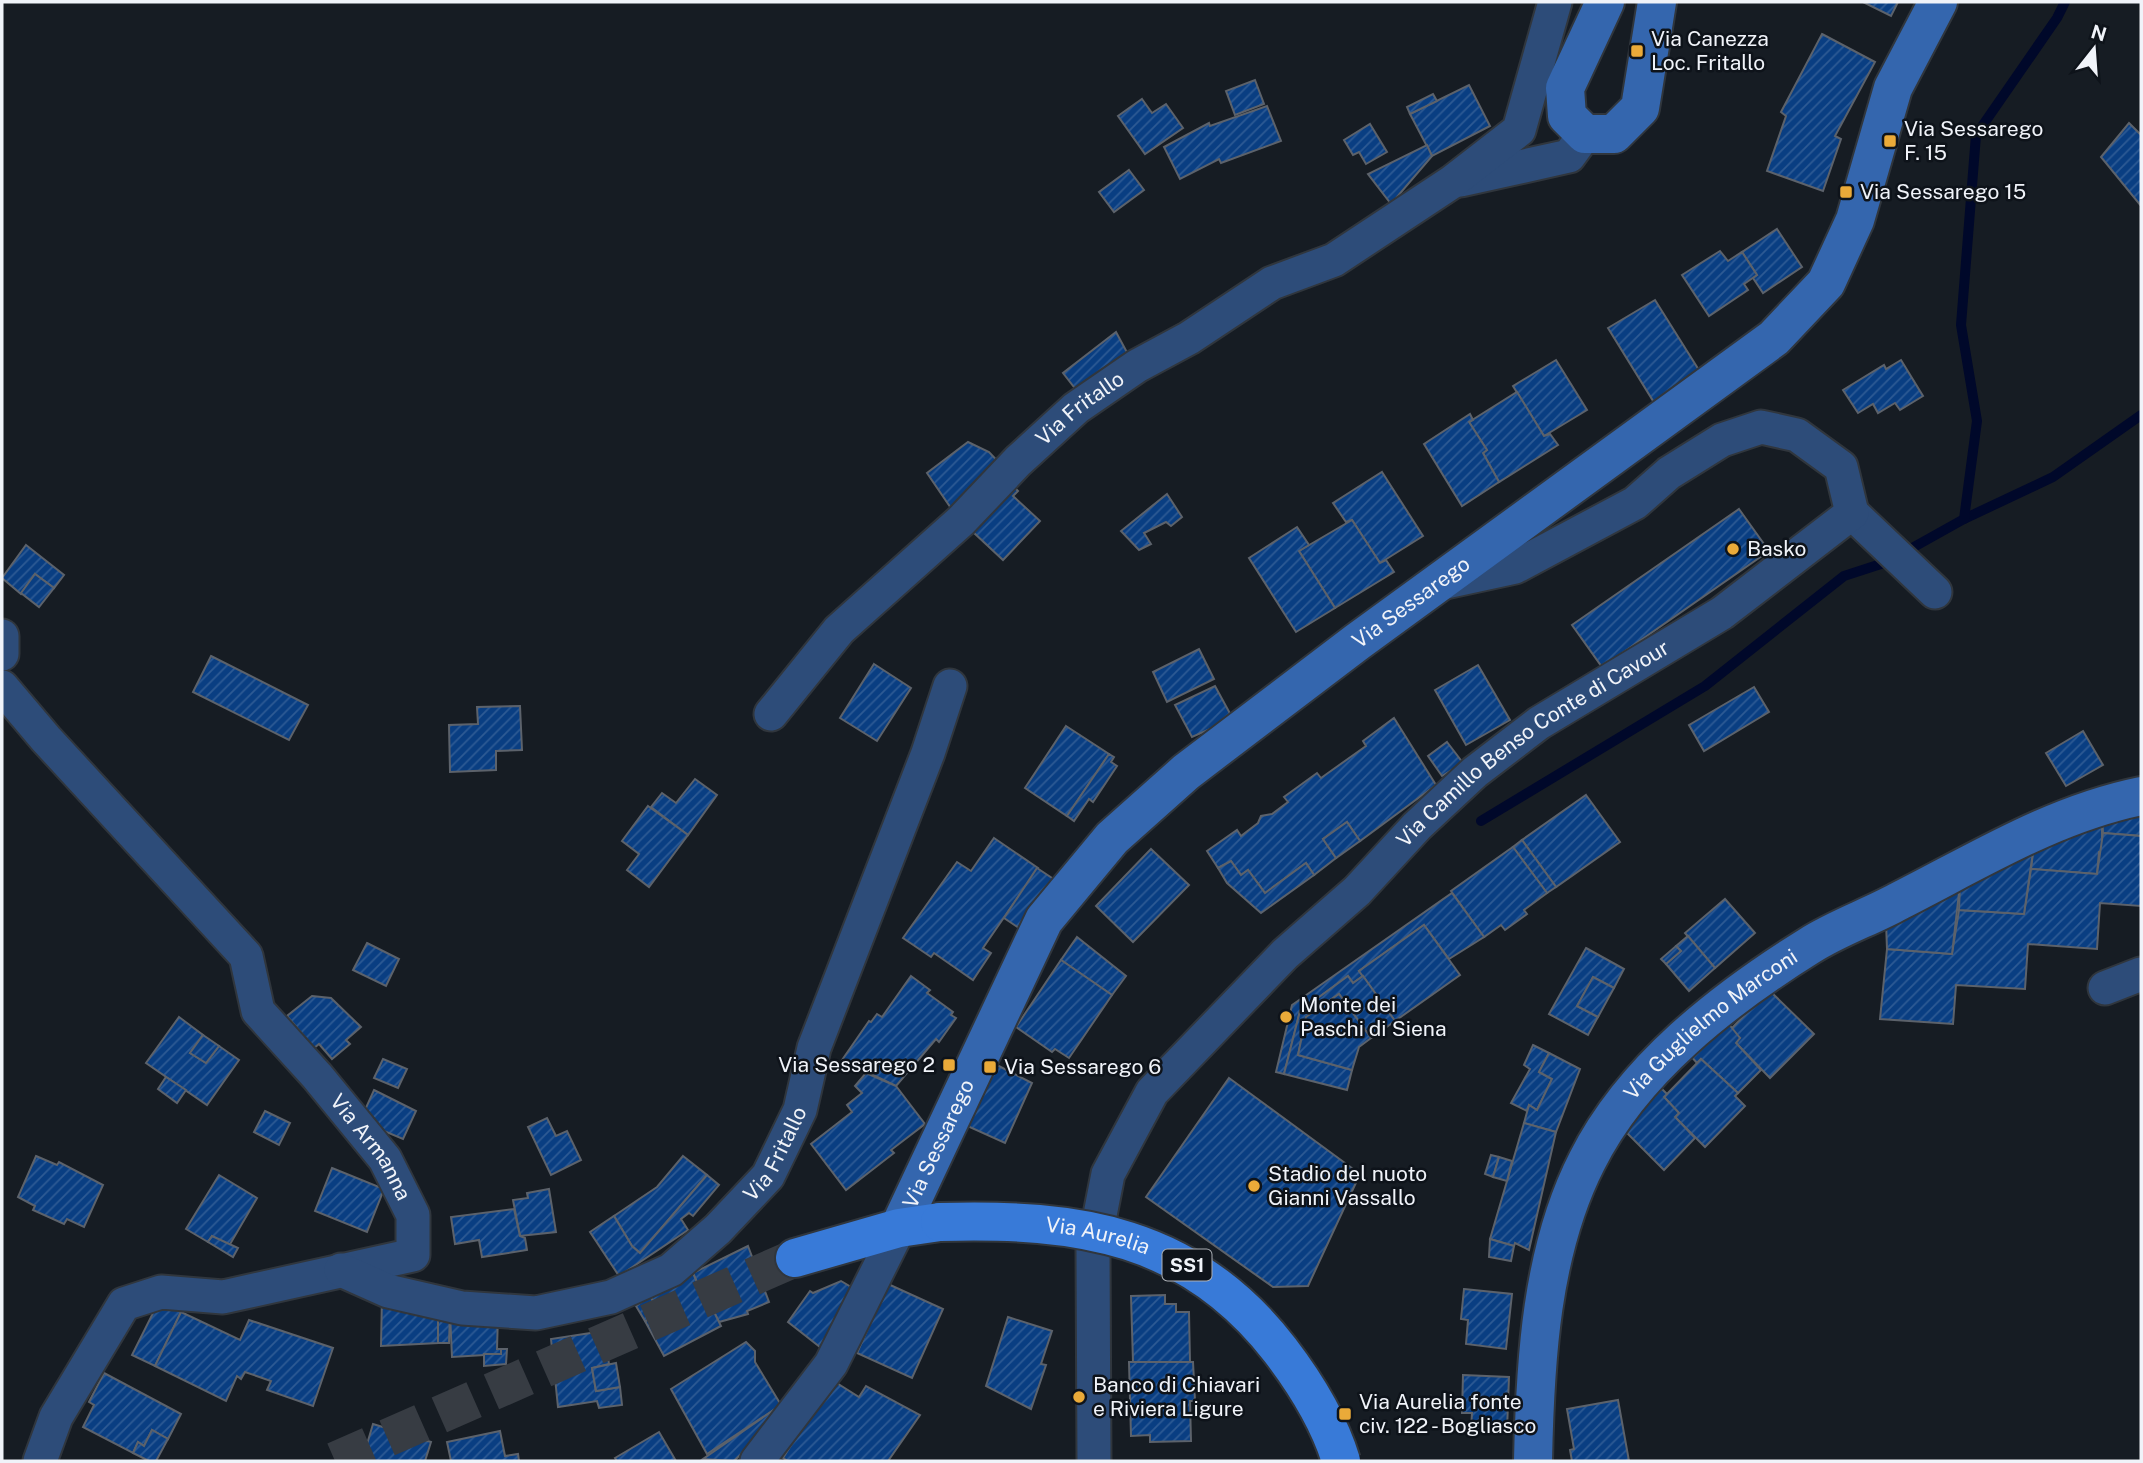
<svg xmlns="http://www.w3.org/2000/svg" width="2143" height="1463" font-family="'Public Sans',sans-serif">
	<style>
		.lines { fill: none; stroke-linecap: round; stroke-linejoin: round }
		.stream { stroke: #00082a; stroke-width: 10 }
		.building { fill: url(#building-hatch); stroke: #5c626b; stroke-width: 2 }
		.primary-tunnel { stroke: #373c43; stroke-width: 38; stroke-dasharray: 38 19; stroke-linecap: butt }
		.street-casing { stroke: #30363d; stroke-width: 37 }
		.secondary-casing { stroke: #30363d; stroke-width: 42 }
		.primary-casing { stroke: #30363d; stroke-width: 42 }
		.street { stroke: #2d4c79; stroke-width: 33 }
		.secondary { stroke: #3466ae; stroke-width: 38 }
		.primary { stroke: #387ad8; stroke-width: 38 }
		.primary-bridge-casing { stroke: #30363d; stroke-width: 42; stroke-linecap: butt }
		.primary-bridge { stroke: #387ad8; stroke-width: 38 }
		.poi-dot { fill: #eaaa39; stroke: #0e131a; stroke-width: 2.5 }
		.labels { text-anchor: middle; stroke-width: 5; stroke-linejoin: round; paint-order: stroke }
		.shield { fill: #0e131a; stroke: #acb0b6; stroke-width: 2 }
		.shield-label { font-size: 19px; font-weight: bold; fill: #f0f3f9 }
		.poi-label { font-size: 21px; fill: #f0f3f9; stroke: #0e131a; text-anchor: start }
		.street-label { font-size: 21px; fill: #f0f3f9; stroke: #0e131a }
	</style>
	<defs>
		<pattern id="building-hatch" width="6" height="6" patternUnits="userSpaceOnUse" patternTransform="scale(1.75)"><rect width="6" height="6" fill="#093e82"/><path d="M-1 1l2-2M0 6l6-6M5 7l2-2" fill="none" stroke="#2d5a94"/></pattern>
	</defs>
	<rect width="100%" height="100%" fill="#161c23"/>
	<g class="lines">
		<g class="stream">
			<polyline points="1964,519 2053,477 2141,415"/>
			<polyline points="1481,821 1705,686 1844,576 1887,562 1964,519 1977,421 1961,325 1976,135 2057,18 2065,2"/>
		</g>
	</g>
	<g class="building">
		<polygon points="1863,2 1898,2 1891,16"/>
		<polygon points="1822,34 1875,62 1835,136 1841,139 1823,191 1767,171 1786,116 1781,112"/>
		<polygon points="1255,80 1264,104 1235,115 1226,91"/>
		<polygon points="1469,85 1490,126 1432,156 1410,114"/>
		<polygon points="1433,94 1437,101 1410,114 1407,107"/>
		<polygon points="1142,99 1152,113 1166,104 1183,128 1145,154 1118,116"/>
		<polygon points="1267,106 1281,141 1221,163 1219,159 1180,179 1164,147 1209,123 1210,126"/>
		<polygon points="2129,123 2141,135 2141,206 2101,157"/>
		<polygon points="1370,124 1387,152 1366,164 1359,152 1353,155 1344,140"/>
		<polygon points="1427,145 1432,156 1391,204 1368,174"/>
		<polygon points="1129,170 1144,190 1114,212 1099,192"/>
		<polygon points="1777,229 1802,267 1763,293 1753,278 1757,275 1742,252"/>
		<polygon points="1720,251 1728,261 1742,252 1757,275 1744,284 1748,290 1709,316 1682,275"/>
		<polygon points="1655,300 1702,375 1655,404 1608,328"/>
		<polygon points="1116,332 1130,358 1081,396 1063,373"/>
		<polygon points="1556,360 1587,410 1544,436 1513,386"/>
		<polygon points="1901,360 1923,396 1900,410 1895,403 1878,413 1873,404 1858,413 1843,390 1884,365 1886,369"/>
		<polygon points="1517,392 1544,436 1550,434 1558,445 1499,482 1483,453 1487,450 1469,422"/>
		<polygon points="1470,414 1473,420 1469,422 1487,450 1483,453 1499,482 1462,506 1424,444"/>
		<polygon points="968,442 989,452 1006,470 957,517 927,473"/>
		<polygon points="1382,472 1423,536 1380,563 1352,520 1346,522 1333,503"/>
		<polygon points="1008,481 1018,491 1013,496 1040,521 1003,560 972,531"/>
		<polygon points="1167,494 1182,517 1171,526 1166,522 1144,533 1151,544 1139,550 1121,531"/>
		<polygon points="1739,509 1769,551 1602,667 1572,625"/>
		<polygon points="1352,520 1380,563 1386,560 1394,572 1335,608 1299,551"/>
		<polygon points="1297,527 1309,545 1299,551 1335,608 1296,632 1249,558"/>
		<polygon points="26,545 64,575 54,588 35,574 21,594 2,578"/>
		<polygon points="35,574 54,588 39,607 21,593"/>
		<polygon points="1199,649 1214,679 1167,702 1153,672"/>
		<polygon points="211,656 308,705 289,740 193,692"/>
		<polygon points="874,664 911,688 877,741 840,718"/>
		<polygon points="1478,665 1510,720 1466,745 1435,690"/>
		<polygon points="1215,686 1233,719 1192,737 1175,705"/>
		<polygon points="1754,687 1769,712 1704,751 1689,725"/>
		<polygon points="520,706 522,750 496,751 496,770 450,772 449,725 478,724 477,707"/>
		<polygon points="1394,718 1436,785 1360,841 1347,822 1323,839 1336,858 1314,875 1306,863 1265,893 1248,870 1241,875 1231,861 1218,868 1207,851 1237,830 1241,836 1258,823 1261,816 1272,814 1288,802 1284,797 1317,773 1321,778 1366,746 1363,741"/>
		<polygon points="1066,726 1109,754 1067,816 1025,788"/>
		<polygon points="2083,731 2103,765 2066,786 2046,753"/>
		<polygon points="1447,742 1463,763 1442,776 1428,756"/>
		<polygon points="1109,754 1114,757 1111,762 1117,766 1093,802 1089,799 1074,821 1067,816"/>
		<polygon points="695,779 717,795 688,835 651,807 662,793 676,803"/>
		<polygon points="1586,795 1620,842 1556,887 1522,840"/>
		<polygon points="648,806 688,835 649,887 627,870 639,854 622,841"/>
		<polygon points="2141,809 2141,836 2103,833 2102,813"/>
		<polygon points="2102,813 2102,852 2099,852 2097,874 2031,869 2034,845"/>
		<polygon points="1347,822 1360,841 1336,858 1323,839"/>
		<polygon points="2103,833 2141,836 2141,906 2100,903 2097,949 2028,944 2025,989 1956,985 1953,1024 1880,1019 1887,949 1952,954 1959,910 2024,914 2031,869 2097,874"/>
		<polygon points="994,838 1038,868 983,948 991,953 973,980 934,953 931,957 903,938 957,862 971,871"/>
		<polygon points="1522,840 1556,887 1547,893 1513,847"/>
		<polygon points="2034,845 2024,914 1959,910 1960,884"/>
		<polygon points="1513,847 1547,893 1524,910 1527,914 1505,930 1501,925 1484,937 1451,891"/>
		<polygon points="1151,849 1189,885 1133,942 1096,906"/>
		<polygon points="1231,861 1241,875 1248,870 1265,893 1306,863 1314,875 1261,913 1227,883 1218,868"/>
		<polygon points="1037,868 1058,882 1022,930 1004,918"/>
		<polygon points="1960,884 1952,954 1887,949 1886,922"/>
		<polygon points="1452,893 1484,937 1449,959 1424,925 1359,971 1363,976 1353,983 1348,976 1300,1011 1284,1074 1276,1072 1292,1005"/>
		<polygon points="1725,899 1755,933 1715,968 1685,933"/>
		<polygon points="1424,925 1460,975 1395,1021 1359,971"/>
		<polygon points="1688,936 1715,968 1689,991 1666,964 1681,951 1676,946"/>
		<polygon points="1077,937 1126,976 1112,995 1061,960"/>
		<polygon points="367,943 399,959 386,986 353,970"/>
		<polygon points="1676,946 1681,951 1666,964 1661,959"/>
		<polygon points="1586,948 1624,969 1614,988 1593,977 1577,1006 1598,1017 1588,1035 1549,1014"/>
		<polygon points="1061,960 1112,995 1069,1058 1055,1049 1052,1052 1016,1027"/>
		<polygon points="911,976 930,990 927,993 953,1012 951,1015 956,1018 939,1042 936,1039 896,1086 842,1060 869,1021 871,1022 877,1014 882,1017"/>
		<polygon points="1348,976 1353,983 1363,976 1395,1021 1371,1038 1339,994 1306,1017 1298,1055 1352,1070 1347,1090 1284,1074 1300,1011"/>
		<polygon points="1593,977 1614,988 1598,1017 1577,1006"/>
		<polygon points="1769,990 1814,1034 1770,1078 1736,1043 1740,1038 1730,1030"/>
		<polygon points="1339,994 1371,1038 1359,1047 1352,1070 1298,1055 1306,1017"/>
		<polygon points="312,996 331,998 361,1027 346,1040 350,1044 332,1059 319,1044 314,1048 287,1016"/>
		<polygon points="179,1017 203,1035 190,1053 206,1063 219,1046 239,1060 207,1105 146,1063"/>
		<polygon points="1724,1018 1740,1038 1736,1043 1761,1070 1738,1093 1701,1059 1697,1063 1689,1054"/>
		<polygon points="203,1035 219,1046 206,1063 190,1053"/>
		<polygon points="1533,1045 1549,1053 1539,1072 1552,1079 1537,1110 1529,1105 1527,1111 1511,1103 1530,1069 1524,1065"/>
		<polygon points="1549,1053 1580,1069 1556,1132 1524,1123 1529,1105 1537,1110 1552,1079 1539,1072"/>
		<polygon points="383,1059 407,1069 398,1088 374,1078"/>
		<polygon points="1701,1059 1738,1093 1735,1096 1745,1106 1705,1147 1675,1117 1679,1113 1664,1097"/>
		<polygon points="991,1062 1032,1083 1005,1143 963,1124"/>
		<polygon points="866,1073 896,1086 925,1124 891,1150 894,1153 846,1190 811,1144 852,1112 847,1105 862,1093 855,1086"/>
		<polygon points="166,1077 186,1090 177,1103 158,1089"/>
		<polygon points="1229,1078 1360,1174 1308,1286 1273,1287 1146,1197"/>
		<polygon points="1659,1086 1667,1094 1664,1097 1679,1113 1675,1117 1695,1138 1664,1170 1620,1126"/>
		<polygon points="374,1090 416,1111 403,1139 360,1121"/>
		<polygon points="265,1111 290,1123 279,1145 254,1132"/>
		<polygon points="547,1118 556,1136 567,1131 581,1160 551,1175 528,1127"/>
		<polygon points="1524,1123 1556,1132 1529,1250 1515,1243 1514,1246 1490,1239"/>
		<polygon points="1491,1155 1499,1157 1493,1177 1485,1174"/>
		<polygon points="36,1156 57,1165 59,1162 103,1185 84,1227 67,1219 64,1224 33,1210 35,1206 18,1197"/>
		<polygon points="683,1156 707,1175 640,1253 632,1246 614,1216 657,1187"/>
		<polygon points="1499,1157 1512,1161 1507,1181 1493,1177"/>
		<polygon points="332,1168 384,1189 367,1232 315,1211"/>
		<polygon points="219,1175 257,1198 229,1246 212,1236 208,1242 186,1229"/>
		<polygon points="707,1175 719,1185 693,1216 689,1213 681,1219 688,1230 619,1276 590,1232 614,1216 632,1246 640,1253"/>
		<polygon points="549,1189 556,1232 520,1236 513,1200 528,1198 527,1193"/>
		<polygon points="514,1209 520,1236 525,1238 527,1250 482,1257 479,1240 455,1244 451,1217"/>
		<polygon points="212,1236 238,1248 233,1257 208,1242"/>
		<polygon points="1490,1239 1514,1246 1511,1261 1489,1257"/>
		<polygon points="748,1246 769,1302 747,1311 748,1314 719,1322 707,1298 718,1293 712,1279 698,1285 693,1273"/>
		<polygon points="693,1273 698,1285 712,1279 718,1293 707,1298 721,1326 664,1356 645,1321 653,1318 656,1306 650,1296"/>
		<polygon points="841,1281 856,1290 825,1351 788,1322 810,1291 813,1293"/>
		<polygon points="888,1284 943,1309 912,1378 857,1353"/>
		<polygon points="1464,1289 1512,1294 1506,1349 1466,1344 1468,1320 1461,1319"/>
		<polygon points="382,1295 438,1312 438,1343 381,1346"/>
		<polygon points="1165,1295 1165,1304 1176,1304 1176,1312 1189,1312 1190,1362 1133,1362 1131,1296"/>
		<polygon points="650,1296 656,1306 653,1318 645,1321 636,1306"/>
		<polygon points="159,1301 181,1312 155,1366 132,1355"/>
		<polygon points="181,1312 240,1340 249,1320 333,1348 313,1406 267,1390 271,1381 245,1372 241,1379 237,1376 226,1401 155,1366"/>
		<polygon points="438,1312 450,1313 449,1343 438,1343"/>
		<polygon points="450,1313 498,1315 497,1349 501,1349 501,1354 452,1357"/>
		<polygon points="1008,1317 1052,1331 1041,1364 1046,1365 1031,1409 986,1386"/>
		<polygon points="604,1331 609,1364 592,1368 596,1391 620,1387 622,1405 599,1408 597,1401 558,1407 551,1339"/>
		<polygon points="746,1342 755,1351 755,1362 781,1405 707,1454 671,1389"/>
		<polygon points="501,1349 507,1349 506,1364 484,1366 484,1354 501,1354"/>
		<polygon points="1129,1362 1193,1362 1195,1401 1190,1401 1191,1441 1150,1442 1150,1435 1131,1436"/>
		<polygon points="616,1363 620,1387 596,1391 592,1368"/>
		<polygon points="104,1373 181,1414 168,1439 152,1430 144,1446 138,1442 133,1453 83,1427 94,1405 89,1402"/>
		<polygon points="1463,1375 1509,1377 1507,1430 1471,1429 1472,1413 1462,1413"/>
		<polygon points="832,1380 859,1397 866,1386 920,1415 888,1461 788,1461 783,1458"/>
		<polygon points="1618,1400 1629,1461 1572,1461 1570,1450 1574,1449 1567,1409"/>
		<polygon points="781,1405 767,1429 734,1461 703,1459"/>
		<polygon points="373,1424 431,1442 425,1461 362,1461"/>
		<polygon points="152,1430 168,1439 156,1461 149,1461 133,1453 138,1442 144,1446"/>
		<polygon points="500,1431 505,1456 518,1454 519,1461 451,1461 447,1442"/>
		<polygon points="659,1432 676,1461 617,1461 615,1458"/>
	</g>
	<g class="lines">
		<polyline class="primary-tunnel" points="335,1461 795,1258"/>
		<defs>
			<g id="street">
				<polyline points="1461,180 1569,156 1585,134"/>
				<polyline points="1852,513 1935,592"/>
				<polyline points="2,636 2,654"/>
				<path id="s1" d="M2,687L46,739L246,956L258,1011L317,1076L385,1159L413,1215V1255L223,1297L161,1292L124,1304L56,1417L40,1461"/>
				<path id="s2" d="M771,714L839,630L961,521L1018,461L1076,408L1137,366L1189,338L1272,283L1334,260L1452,182L1519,130L1555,2"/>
				<polyline points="2105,988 2141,974"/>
				<path id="s3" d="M341,1270L388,1291L462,1308L536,1313L611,1297L671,1270L718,1229L768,1176L800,1110L814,1048L928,753L950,686"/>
				<polyline points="757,1461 831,1364 899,1228"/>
				<path id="s4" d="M1094,1461L1093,1251L1108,1174L1152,1092L1285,954L1357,891L1417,826L1475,772L1539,723L1722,613L1852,513L1841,467L1797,435L1761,427L1722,440L1669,473L1635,503L1515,567L1441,583"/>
			</g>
			<g id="secondary">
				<polyline points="1605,2 1565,88 1567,116 1585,134 1614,134 1640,108 1657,2"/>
				<path id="s5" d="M899,1228L1044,920L1112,838L1186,772L1357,642L1774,338L1826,283L1855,220L1893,88L1938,2"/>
				<path id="s6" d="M1533,1461C1535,1362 1541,1251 1587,1161C1633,1069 1724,999 1809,946C1837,928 1870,917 1899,901C1978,861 2053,814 2141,796"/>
			</g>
			<polyline id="primary" points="795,1258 899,1228 940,1222"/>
		</defs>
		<use href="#street" class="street-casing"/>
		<use href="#secondary" class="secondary-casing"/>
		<use href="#primary" class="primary-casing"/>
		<use href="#street" class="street"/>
		<use href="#secondary" class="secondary"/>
		<use href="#primary" class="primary"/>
		<defs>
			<g id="primary-bridge">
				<path id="s7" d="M940,1222C1078,1218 1191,1234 1280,1350C1306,1384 1329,1421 1341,1461"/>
			</g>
		</defs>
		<use href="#primary-bridge" class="primary-bridge-casing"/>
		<use href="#primary-bridge" class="primary-bridge"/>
	</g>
	<g class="poi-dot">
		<rect x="1630" y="44" width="14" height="14" rx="3.5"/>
		<rect x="1883" y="134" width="14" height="14" rx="3.5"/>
		<rect x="1839" y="185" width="14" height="14" rx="3.5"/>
		<circle cx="1733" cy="549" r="7"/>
		<circle cx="1286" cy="1017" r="7"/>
		<rect x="942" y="1058" width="14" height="14" rx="3.5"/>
		<rect x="983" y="1060" width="14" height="14" rx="3.5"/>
		<circle cx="1254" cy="1186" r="7"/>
		<circle cx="1079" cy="1397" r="7"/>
		<rect x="1338" y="1407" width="14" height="14" rx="3.5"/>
	</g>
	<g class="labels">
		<rect class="shield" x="1162.5" y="1249.5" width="49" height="31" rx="5"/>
		<g class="shield-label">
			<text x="1187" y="1272">SS1</text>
		</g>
		<g class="poi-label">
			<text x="1651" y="46">Via Canezza<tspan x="1651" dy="24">Loc. Fritallo</tspan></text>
			<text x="1904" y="136">Via Sessarego<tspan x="1904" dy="24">F. 15</tspan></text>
			<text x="1860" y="199">Via Sessarego 15</text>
			<text x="1747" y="556">Basko</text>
			<text x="1300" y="1012">Monte dei<tspan x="1300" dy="24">Paschi di Siena</tspan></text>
			<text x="935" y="1072" text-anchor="end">Via Sessarego 2</text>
			<text x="1004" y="1074">Via Sessarego 6</text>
			<text x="1268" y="1181">Stadio del nuoto<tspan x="1268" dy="24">Gianni Vassallo</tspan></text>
			<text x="1093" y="1392">Banco di Chiavari<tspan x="1093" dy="24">e Riviera Ligure</tspan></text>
			<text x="1359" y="1409">Via Aurelia fonte<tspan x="1359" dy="24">civ. 122 - Bogliasco</tspan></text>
		</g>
		<g class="street-label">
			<text dy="7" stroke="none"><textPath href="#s2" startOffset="436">Via Fritallo</textPath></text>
			<text dy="7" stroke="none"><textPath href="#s5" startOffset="828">Via Sessarego</textPath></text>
			<text dy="7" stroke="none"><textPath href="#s4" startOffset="900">Via Camillo Benso Conte di Cavour</textPath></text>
			<text dy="7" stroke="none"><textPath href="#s6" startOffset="494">Via Guglielmo Marconi</textPath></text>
			<text dy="7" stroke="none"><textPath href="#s5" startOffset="93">Via Sessarego</textPath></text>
			<text dy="7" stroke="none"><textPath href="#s1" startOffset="597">Via Armanna</textPath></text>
			<text dy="7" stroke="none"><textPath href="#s3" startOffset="502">Via Fritallo</textPath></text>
			<text dy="7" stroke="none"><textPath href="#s7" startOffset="159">Via Aurelia</textPath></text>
		</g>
	</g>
	<rect width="2143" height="1463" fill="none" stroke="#f0f3f9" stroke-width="7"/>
	<g transform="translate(2094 49) rotate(17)" stroke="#0e131a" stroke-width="5" paint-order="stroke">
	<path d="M0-5L12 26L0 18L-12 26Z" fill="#f0f3f9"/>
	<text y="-10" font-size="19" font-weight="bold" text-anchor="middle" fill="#f0f3f9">N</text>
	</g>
</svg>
